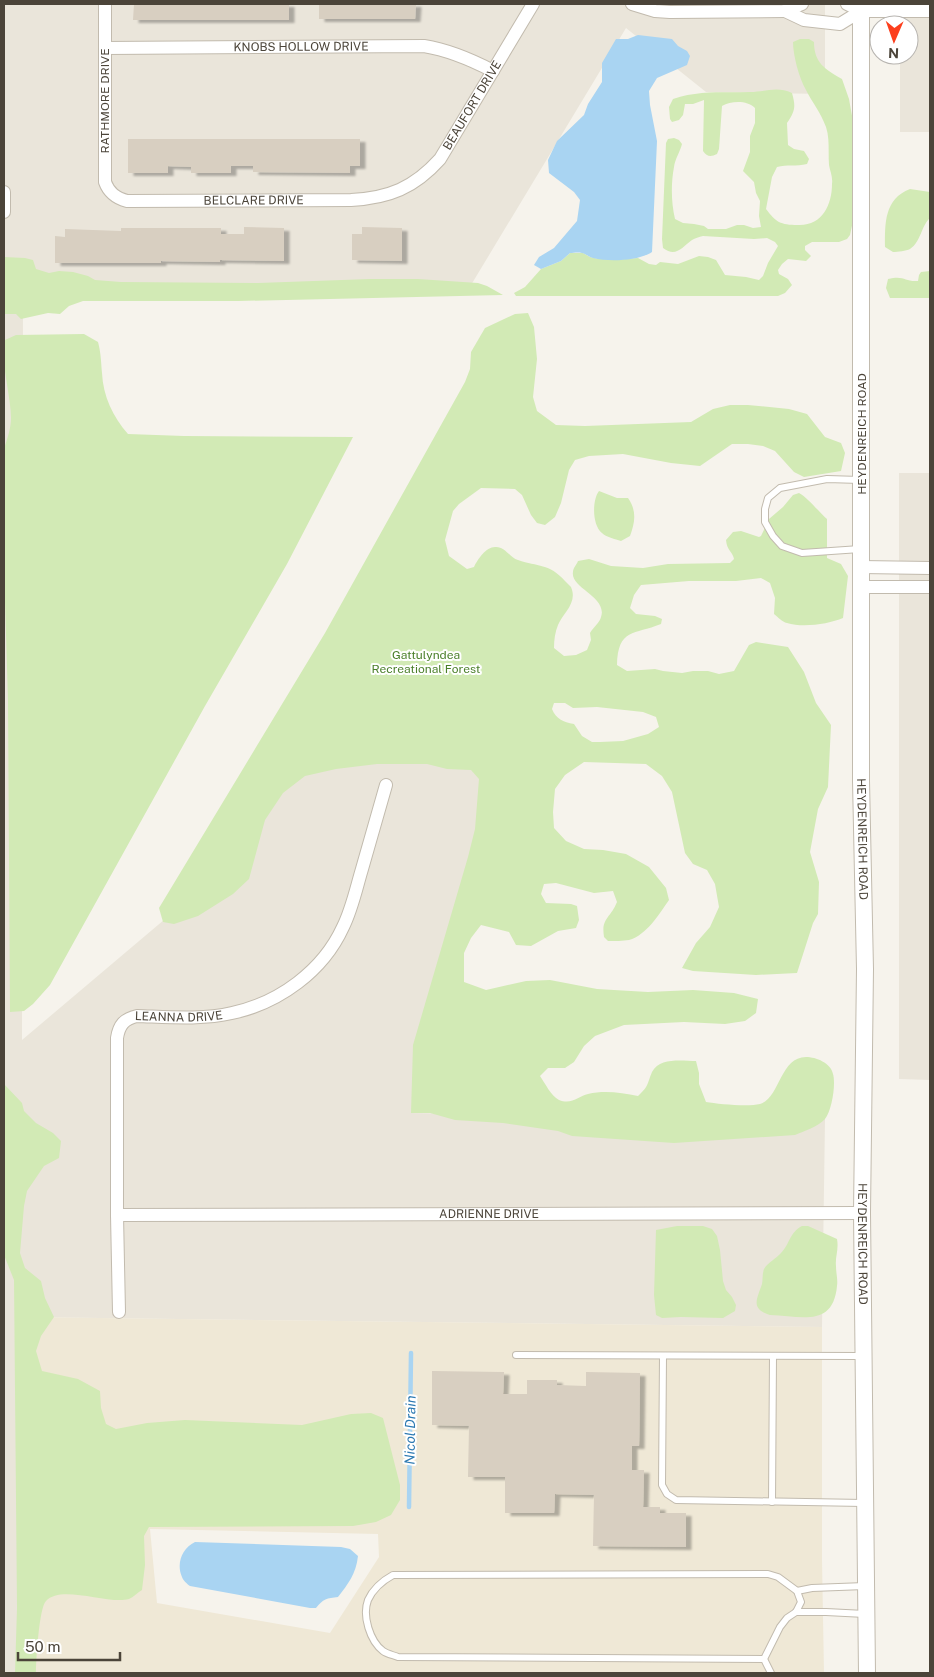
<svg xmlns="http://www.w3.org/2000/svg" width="934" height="1677" font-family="'Public Sans',sans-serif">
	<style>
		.residential { fill: #eae5da }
		.education { fill: #efe8d6; fill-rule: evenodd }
		.green { fill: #d2eab5; fill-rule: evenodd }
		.water { fill: #a9d4f2 }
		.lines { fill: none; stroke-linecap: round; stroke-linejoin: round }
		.stream { stroke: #a9d4f2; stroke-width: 4.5 }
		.building { fill: #d8cfc1; filter: url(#shadow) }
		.service-casing { stroke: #c2bbae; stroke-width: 8 }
		.minor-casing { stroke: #c2bbae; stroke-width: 14 }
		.tertiary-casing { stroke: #c2bbae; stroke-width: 18 }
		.service { stroke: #fff; stroke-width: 6 }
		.minor { stroke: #fff; stroke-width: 12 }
		.tertiary { stroke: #fff; stroke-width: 16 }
		.labels { text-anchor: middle; stroke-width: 4; stroke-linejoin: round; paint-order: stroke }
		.street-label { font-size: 12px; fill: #4b4439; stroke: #fff }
		.park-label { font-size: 12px; fill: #4a7f2a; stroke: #fff }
		.water-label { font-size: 14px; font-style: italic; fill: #2e7ab2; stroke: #fff }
	</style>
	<defs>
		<filter id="shadow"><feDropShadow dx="5.5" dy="3" stdDeviation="1" flood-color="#0004"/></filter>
	</defs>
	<rect width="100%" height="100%" fill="#f6f3ec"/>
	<g class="residential">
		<polygon points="4,4 825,4 825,94 706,92 626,28 468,290 23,291 22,1040 184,903 304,745 491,763 411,1113 825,1119 822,1327 22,1317 21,1673 4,1673"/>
		<polygon points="900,4 930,4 930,132 900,132 900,55 909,55 909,25 900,25"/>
		<polygon points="899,473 930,473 930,1080 899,1079"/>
	</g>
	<path class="education" d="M22,1317L822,1327V1560L824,1673H21ZM150,1529L378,1534L379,1557L330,1633L157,1603Z"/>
	<g class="green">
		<path d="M800,39H809L814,42C814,63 825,69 842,79L849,99L858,149L853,221L850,235L847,239L839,242H812L805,246V250L811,256L806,261L788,259L782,264L778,270L779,274L788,279L792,285L785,293L778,296H516L514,293L525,287L541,269L561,261L570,253H583L590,257L599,259H623L638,258L649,264L656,265L660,262L678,264L699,256L708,257L716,260L725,275L746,277L759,280L763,276L768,263L778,246L775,242L767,238L754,239L703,236C699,237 695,238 692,240C682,247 676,258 663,248L662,239L666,143L668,139L674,138L679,140L682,144C680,152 675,159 674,167C671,183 671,202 675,219L683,223L694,224L704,226L708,229H726L737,225H744L753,228L761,227L759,216L760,201L756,193L754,182L743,171L750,152V136L755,123V108C747,100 731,101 722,106L719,149L717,154C711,157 707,157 703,151L704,100L693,104H685L683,115L679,120L672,122L670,119L669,107L673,99C699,90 724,93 750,92C765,92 777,86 792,93C796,107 795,111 787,123L788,145L794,149L804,151L809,159L807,164C796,167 787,164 777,167L772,177L766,209C776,222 780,225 798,225C822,226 832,205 832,184C833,177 830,171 829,165C828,152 830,139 826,127C821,113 812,102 806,90C799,78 793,55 793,42Z"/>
		<path d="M910,189L930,192V218C921,226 921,242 910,249C906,251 898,252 893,252L885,247C885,224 884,199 910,189Z"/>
		<polygon points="4,257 25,258 33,260 36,269 49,273 59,271 73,272 88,276 95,280 121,282 258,283 370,279 418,279 478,283 487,286 503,295 238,301 83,301 69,306 60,314 48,313 21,319 16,314 4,314"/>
		<path d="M930,271V298H890L886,288L888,279C905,275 904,282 918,281L919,275L921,272Z"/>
		<path d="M528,313L534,327L537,359L533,397L537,411L556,425L585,426L691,422L713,409L730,405H748L789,409L807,414L825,437L841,443L845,453L841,471L804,477L794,472L775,451L763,446L748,444H732L700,466L671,463L623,454L589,456L575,460L569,470L561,503L555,517L545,525L537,523L531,515L522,495L515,489L481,488L459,504L453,511L445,540L449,556L467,569L474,567C478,559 486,547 495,547C505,546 510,558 518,560C538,567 549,563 565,581C567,583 569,585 571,587C578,603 563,613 558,625C555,632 554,640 554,648L564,656L576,655L587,650L591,640L590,633C593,628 600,622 601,617C608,597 570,588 573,572C573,568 577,564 578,561L589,559L611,566L643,568L668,564L730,563L734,559C733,552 727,551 726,540L733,532L741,531L759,537L761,536L769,519L783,507L793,495L799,493C807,497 819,512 827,519V558L841,564L848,576L843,618C829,624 803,628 787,623C782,622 778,617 774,614L775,598L770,583L761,578L736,581H689L641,585L634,595L630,608L636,614L655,616L662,619L661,624C634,635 618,628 617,665L627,671L655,669L663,671L682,673L693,671H708L719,674L734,671L749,645L756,642L762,643L788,647L804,672L816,703L831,725L828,787L818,809L810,852L819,882L818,914L813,923L797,973L756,975L693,971L682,968L696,943L710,927L719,907L715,884L707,870L693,864L685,853L672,792L662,776L646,764L584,762L565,775L555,789L553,812L554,828L566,841L584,849L603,850L626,854L649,867L666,888L669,900C659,914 647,935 629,940C623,941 615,941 608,941L604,937C601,918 610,919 617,902L613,891L594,893L556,883L544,884L541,894L546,903L571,904L577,906L579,920L576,928L558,931L531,946L516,945L509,932L481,925L471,938L464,953V982L486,990L526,981L550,980L597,989L648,992L693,990L734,993L758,999L756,1013L745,1021L725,1024L684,1022L624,1025L595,1036L584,1046L574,1062L565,1068H548L540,1076C545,1083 551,1096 559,1100C572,1105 579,1096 588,1094C605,1090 622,1093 638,1096C649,1086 647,1084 652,1072C660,1057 682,1061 696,1061L699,1073V1084L706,1102C718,1104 748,1107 760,1104C780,1098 780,1057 806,1057C816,1057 831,1063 833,1074C836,1084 832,1110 825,1119C818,1127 804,1131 795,1135L674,1143L572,1136L558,1131L503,1123L455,1120L430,1113H411L413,1045L468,857L475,829L479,779L471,770L447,769L427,764H377L336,769L305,776L283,793L265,820L249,879L233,894L198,916L174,924L163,922L159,908L325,633L465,382L470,369L471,352L485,328L515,314ZM554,703H565L573,708L597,707L643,712L656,717L659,727L648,734L623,741L600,742H592L582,736L574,724C563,722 556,719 552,709Z"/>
		<path d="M84,334L98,342C101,353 101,362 102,373C103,396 113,417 128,434L184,436L353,437L287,564L205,706L50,985L33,1004L24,1011L10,1012L8,700L4,568V449C7,439 11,429 11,418C11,395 0,362 5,340L16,335Z"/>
		<path d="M599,491L617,498H628C637,511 635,522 630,536L621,541C615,539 606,537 602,533C592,525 592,500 599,491Z"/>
		<path d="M4,1084L22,1103L24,1111L36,1123L53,1133L61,1141L59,1158L44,1166L27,1191L24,1206L20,1253L25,1268L41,1281L45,1298L54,1317L41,1336L36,1351L42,1371L78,1379L100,1391L101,1408L106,1424L116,1429L147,1423L185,1420L302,1425L351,1414L371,1413L383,1418L400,1485V1500L391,1515L376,1522L353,1526L149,1527L144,1536L145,1565L142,1590C138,1592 134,1597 129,1599C109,1605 61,1584 46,1601C39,1608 36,1661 36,1673H15L17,1608L14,1280L4,1255Z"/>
		<polygon points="677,1226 703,1226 712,1229 717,1236 720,1250 723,1281 726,1290 732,1297 736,1305 735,1311 723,1318 681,1317 662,1318 656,1315 654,1295 656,1230"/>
		<path d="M802,1226H808L837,1239C839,1249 835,1257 836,1266C836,1273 838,1280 837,1286C833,1328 801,1316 770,1315C750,1309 757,1299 762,1284C763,1280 762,1274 764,1269C768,1262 776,1259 781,1253C790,1244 789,1233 802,1226Z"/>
	</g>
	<g class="water">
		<path d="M638,35L672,39L678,46L687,51L690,56L687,65L657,78L649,91L650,105L657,141L652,252C638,261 609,262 593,258C589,257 586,254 582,253C578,252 573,253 570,253L561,261L541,269L534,265L539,257L554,248L577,221L580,200L574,192L549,173L548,160L557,141L584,115L588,104L602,82V63L616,39H628Z"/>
		<path d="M195,1542L341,1547L350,1549L358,1556C356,1574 348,1584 338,1597C327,1598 323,1599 316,1608H310L190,1586C187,1584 183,1580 182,1577C176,1564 182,1548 195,1542Z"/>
	</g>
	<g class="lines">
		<polyline class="stream" points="409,1507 411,1353"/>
	</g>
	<g class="building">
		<polygon points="134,4 289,4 289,20 133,20"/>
		<polygon points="319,4 416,4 415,19 319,19"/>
		<polygon points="128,139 360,139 360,166 350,166 350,173 253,172 253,166 231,166 231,173 191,173 191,167 168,166 168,173 128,173"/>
		<polygon points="244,227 284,228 284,261 220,260 220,262 161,261 161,263 55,263 55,236 65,237 65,229 121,231 121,228 221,228 221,234 244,234"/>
		<polygon points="362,227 402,228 402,261 352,260 352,234 362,234"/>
		<polygon points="432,1371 504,1372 503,1394 527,1394 527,1380 557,1380 557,1385 586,1386 586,1372 640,1373 639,1446 632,1446 632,1470 644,1470 643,1507 660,1507 660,1513 686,1513 686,1547 593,1546 594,1495 555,1494 554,1513 505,1513 505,1477 468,1477 469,1426 432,1425"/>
	</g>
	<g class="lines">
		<defs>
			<g id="service">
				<polyline points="860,549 802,553 782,546 773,536 765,522 765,509 768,498 780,488 827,479 860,480"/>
				<polyline points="516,1355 862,1356"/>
				<polyline points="663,1356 662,1485 667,1494 676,1500 864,1503"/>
				<polyline points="772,1502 773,1356"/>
				<path d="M768,1574L778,1577L797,1591L801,1602L796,1612L787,1618L780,1627L764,1659L398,1657C393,1655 387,1654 383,1651C370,1641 362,1616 368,1600C373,1589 382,1581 393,1575Z"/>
				<polyline points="797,1591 812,1588 865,1586"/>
				<polyline points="796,1612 826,1612 865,1614"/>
				<polyline points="764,1659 771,1673"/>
			</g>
			<g id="minor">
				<path id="s1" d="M105,4V182C109,193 116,198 127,201L351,200C389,198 414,188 440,159L533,4"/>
				<polyline points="632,4 655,11 670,12 785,11 802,4"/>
				<polyline points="847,4 861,11 930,11"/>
				<polyline points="785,11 804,20 840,24 861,11"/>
				<path id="s2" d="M105,48L424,46C449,50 470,59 493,71"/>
				<polyline points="4,192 4,212"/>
				<polyline points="861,567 930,568"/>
				<polyline points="861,587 930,587"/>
				<path id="s3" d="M117,1215L862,1213"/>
				<path id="s4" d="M119,1312L117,1215V1038C119,1025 124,1019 137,1016C168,1017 202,1020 232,1013C279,1003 323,971 343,927C352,909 356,889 362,869C370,841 378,813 386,785"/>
			</g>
			<g id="tertiary">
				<path id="s5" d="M861,4V781L865,969L862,1213L867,1673"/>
			</g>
		</defs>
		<use href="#service" class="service-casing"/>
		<use href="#minor" class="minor-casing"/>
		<use href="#tertiary" class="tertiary-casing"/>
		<use href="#service" class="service"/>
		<use href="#minor" class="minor"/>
		<use href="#tertiary" class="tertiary"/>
	</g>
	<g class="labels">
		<g class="street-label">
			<text dy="4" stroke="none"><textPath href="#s2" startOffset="196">KNOBS HOLLOW DRIVE</textPath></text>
			<text transform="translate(105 101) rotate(-90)" y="4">RATHMORE DRIVE</text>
			<text dy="4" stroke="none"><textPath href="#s1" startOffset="596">BEAUFORT DRIVE</textPath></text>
			<text dy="4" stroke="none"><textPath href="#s1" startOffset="335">BELCLARE DRIVE</textPath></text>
			<text transform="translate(862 434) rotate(-90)" y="4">HEYDENREICH ROAD</text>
			<text dy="4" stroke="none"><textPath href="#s5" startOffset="835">HEYDENREICH ROAD</textPath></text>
			<text dy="4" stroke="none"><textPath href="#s4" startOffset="348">LEANNA DRIVE</textPath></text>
			<text dy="4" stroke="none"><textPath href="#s3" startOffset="372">ADRIENNE DRIVE</textPath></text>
			<text dy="4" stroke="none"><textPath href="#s5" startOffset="1240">HEYDENREICH ROAD</textPath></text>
		</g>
		<g class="park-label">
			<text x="426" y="659">Gattulyndea<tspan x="426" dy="14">Recreational Forest</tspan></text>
		</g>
		<g class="water-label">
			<text transform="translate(410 1430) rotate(-89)" y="5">Nicol Drain</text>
		</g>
	</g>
	<rect width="934" height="1677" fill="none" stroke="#4b4439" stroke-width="10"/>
	<g transform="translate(894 40) rotate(182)"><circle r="24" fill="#ffffff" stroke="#b7b4b0"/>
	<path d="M0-4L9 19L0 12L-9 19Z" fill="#fc3f1d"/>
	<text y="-8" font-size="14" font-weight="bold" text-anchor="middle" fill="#4b4439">N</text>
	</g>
	<path d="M18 1652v8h102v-8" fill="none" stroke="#4b4439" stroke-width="2.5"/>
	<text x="25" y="1652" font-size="15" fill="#4b4439" stroke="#ffffff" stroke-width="4" paint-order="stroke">50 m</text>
</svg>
